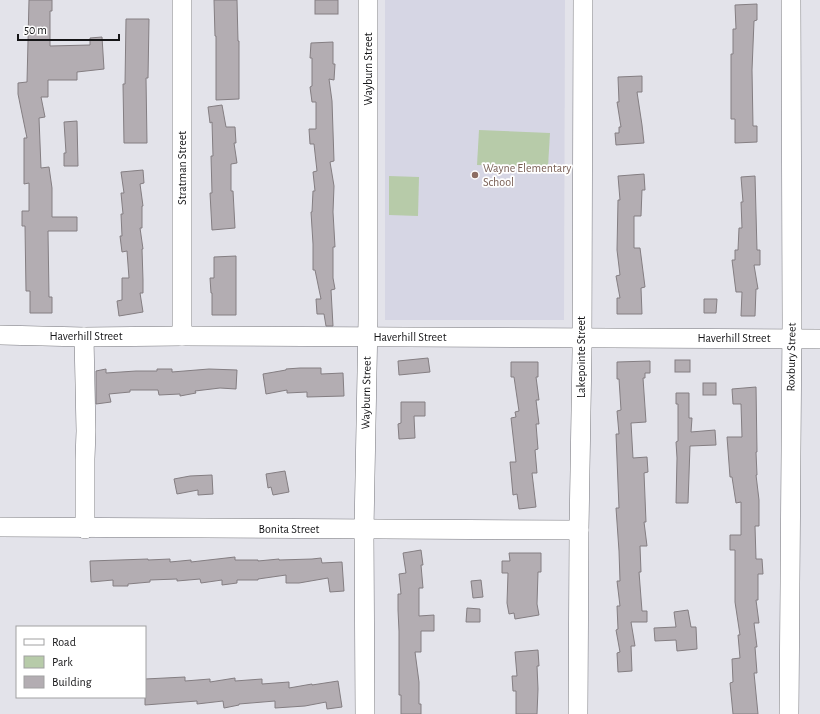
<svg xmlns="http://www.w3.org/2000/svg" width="820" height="714" font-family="'Alegreya Sans',sans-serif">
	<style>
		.built { fill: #d6d6e4 }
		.green { fill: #b7cba9 }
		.building { fill: #b3adb2; stroke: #847e82 }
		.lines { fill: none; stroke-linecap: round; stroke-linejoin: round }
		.minor-casing { stroke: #76767c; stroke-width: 20 }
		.minor { stroke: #fff; stroke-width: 19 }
		.education-dot { fill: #8d6e63; stroke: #fff; stroke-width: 1.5 }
		.labels { text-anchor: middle; stroke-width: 3.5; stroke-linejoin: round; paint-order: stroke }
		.street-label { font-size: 12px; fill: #151517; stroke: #fff }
		.education-label { font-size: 12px; fill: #785e54; stroke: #fff; text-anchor: start }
	</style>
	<rect width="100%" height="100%" fill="#e3e3ea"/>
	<polygon class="built" points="385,0 565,0 564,320 385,320"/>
	<g class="green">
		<polygon points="479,130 550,133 548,167 477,165"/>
		<polygon points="389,176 419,177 418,216 389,215"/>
	</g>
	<g class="building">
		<polygon points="29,0 52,0 52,11 50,11 50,46 90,45 90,38 102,37 104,69 77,72 77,80 48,80 48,97 41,97 45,117 39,118 41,168 49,167 52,188 52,217 77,217 77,231 48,231 49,297 52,297 52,313 30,313 30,291 26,291 25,226 22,226 22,211 29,211 29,183 24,184 24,138 27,138 18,94 18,83 27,82"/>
		<polygon points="214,0 237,0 238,41 239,41 239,99 216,100 216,36 215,36"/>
		<rect x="315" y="0" width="23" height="14"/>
		<polygon points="757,4 757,20 754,21 752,70 753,126 757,126 757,142 735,143 735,119 731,119 731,54 733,54 733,29 736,29 735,5"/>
		<polygon points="126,19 149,19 148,78 146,78 147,143 124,143 123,84 125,84"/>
		<polygon points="333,42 333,64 335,64 334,80 329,79 332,101 334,161 330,162 334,186 333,212 335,247 333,247 333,278 335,289 331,290 333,326 326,326 324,314 317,314 316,299 321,299 315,270 313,270 313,244 311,212 312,212 313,191 315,191 313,172 317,171 314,144 310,144 309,129 316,129 316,102 312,102 310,87 312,86 312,58 310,58 311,43"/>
		<polygon points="642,76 642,92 637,92 642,125 644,143 616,145 615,133 619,133 619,127 621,127 617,102 619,102 618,77"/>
		<polygon points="222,105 226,127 235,127 236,143 234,143 237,163 231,164 231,191 233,191 235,228 212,230 210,193 212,193 211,156 213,156 212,122 210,123 208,107"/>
		<polygon points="77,121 78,166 64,166 64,153 66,153 64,122"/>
		<polygon points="143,170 144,183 140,184 143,206 142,206 142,228 140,228 143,249 142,249 143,280 143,293 140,293 143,312 119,316 117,301 122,300 122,278 129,278 127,251 122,252 120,236 122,236 121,214 123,214 121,193 124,193 121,172"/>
		<polygon points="644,174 645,190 642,190 641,216 634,216 634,248 640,248 645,287 641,288 642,314 617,314 617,298 620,298 616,276 620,275 617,250 618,200 620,200 618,176"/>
		<polygon points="755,176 757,250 760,250 760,265 754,265 758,289 756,289 755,316 741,316 742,292 736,292 732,260 735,260 735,250 738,250 739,228 742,228 741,202 743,202 741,177"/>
		<polygon points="236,256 236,315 212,315 212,293 211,293 210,278 214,278 214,257"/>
		<polygon points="704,299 717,299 716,313 704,313"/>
		<polygon points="428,358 430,372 399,375 398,361"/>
		<rect x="675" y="360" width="15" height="12"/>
		<polygon points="650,361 650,373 645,373 645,378 643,378 646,422 631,423 633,458 647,457 648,472 644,473 646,522 644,522 647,546 640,546 641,572 639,572 642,611 647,611 647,622 631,622 635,646 631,646 632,671 618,672 617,653 620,652 616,630 618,629 617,606 620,606 617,581 620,581 619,551 616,508 619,508 616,434 619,434 617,411 621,410 619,379 617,379 617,362"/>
		<polygon points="511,362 538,362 538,377 536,377 539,400 536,400 539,424 536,424 538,449 535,450 537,473 532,473 536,507 519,509 517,494 513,495 510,462 516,462 511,418 516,417 515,412 519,411 514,377 511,377"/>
		<polygon points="300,368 321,368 321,374 343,373 344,396 307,397 307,392 287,393 287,390 266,394 263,374 286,370 286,369"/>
		<polygon points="106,369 106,373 136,371 157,371 157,369 172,369 172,372 209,369 237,370 236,389 220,388 195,391 196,393 180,396 180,394 159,395 158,390 130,390 130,392 109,394 111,402 96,404 96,371"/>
		<rect x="703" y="383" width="13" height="12"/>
		<polygon points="756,387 757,452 756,452 757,475 756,475 759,500 759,526 755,526 756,559 762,559 763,574 758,574 758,600 756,600 759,623 754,623 757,647 755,647 757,673 754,673 758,714 733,714 730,683 733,682 732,659 740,658 738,635 740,635 735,602 735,550 730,550 730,535 741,535 741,502 736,503 732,477 730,477 727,437 742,437 741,404 733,404 732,389"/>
		<polygon points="676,393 689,393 689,418 692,418 691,432 715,430 716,445 690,446 688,503 676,503 677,458 676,442 678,441 678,404 676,404"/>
		<polygon points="401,402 425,402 425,416 414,416 415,438 399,439 398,424 401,423"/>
		<polygon points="285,471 289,492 273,495 271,487 268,488 266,474"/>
		<polygon points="212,475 213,494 198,495 198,490 177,494 174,479 190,476"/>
		<polygon points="421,550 423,565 421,565 423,588 419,588 419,616 434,615 434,631 421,631 421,652 415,652 419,682 419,704 421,704 421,714 401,714 401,695 399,695 399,631 398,610 398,594 401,594 399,574 406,573 403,553"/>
		<polygon points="509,553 541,553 541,572 538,572 537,604 539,615 515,619 514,613 509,614 507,603 508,573 502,573 502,561 510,561"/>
		<polygon points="235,557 235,560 258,560 258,561 279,559 279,560 312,559 321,558 322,563 342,562 344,591 330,592 328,578 299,583 286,583 286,575 258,579 258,580 237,580 237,583 222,585 222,580 201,583 200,579 177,581 177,579 150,580 150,582 128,584 128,586 113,586 113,580 91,582 90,561 148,559 148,560 170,559 170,562 191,560 191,562"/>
		<polygon points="481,580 483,597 473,598 471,581"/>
		<polygon points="467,608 480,609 480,622 466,622"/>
		<polygon points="688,610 691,627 696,627 697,649 677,651 676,640 655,641 654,628 676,627 674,612"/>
		<polygon points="538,650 539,666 537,666 538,689 537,714 516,714 516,691 513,691 512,676 517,676 515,652"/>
		<polygon points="185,677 185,681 210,679 210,682 235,678 235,681 262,679 262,684 289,682 289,688 312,684 312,685 338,681 342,707 327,709 326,702 305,706 275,708 275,701 239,704 239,705 224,708 223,701 197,704 197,701 145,705 145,679"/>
	</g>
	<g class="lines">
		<defs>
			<g id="minor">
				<polyline points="182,0 182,336"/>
				<polyline points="0,335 84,337 182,336 820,339"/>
				<polyline points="84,337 86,431 85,459 85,529"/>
				<polyline points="0,527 579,530"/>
				<polyline points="365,714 364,529 368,320 368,0"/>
				<polyline points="578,714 579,530 582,352 583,0"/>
				<polyline points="789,714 792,322 791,0"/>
			</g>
		</defs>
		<use href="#minor" class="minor-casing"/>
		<use href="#minor" class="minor"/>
	</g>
	<circle class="education-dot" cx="475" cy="175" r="4"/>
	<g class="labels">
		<g class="street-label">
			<text transform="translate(368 69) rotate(-90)" y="4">Wayburn Street</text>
			<text transform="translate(182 168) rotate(-90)" y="4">Stratman Street</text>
			<text x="86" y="340">Haverhill Street</text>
			<text x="410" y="341">Haverhill Street</text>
			<text x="734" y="342">Haverhill Street</text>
			<text transform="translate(581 357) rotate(-90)" y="4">Lakepointe Street</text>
			<text transform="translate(791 357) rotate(-89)" y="4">Roxbury Street</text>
			<text transform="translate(366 393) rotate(-89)" y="4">Wayburn Street</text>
			<text x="289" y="533">Bonita Street</text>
		</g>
		<g class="education-label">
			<text x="483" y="172">Wayne Elementary<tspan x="483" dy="14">School</tspan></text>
		</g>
	</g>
	<rect x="16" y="626" width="130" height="72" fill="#ffffff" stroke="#a1a1a2"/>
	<rect x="24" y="639" width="20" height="6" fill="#ffffff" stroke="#a1a1a2"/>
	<text x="52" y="646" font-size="12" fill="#151517">Road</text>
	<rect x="24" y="656" width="20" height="12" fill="#b7cba9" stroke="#a1a1a2"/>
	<text x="52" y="666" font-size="12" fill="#151517">Park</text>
	<rect x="24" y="676" width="20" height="12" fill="#b3adb2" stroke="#a1a1a2"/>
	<text x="52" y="686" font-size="12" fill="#151517">Building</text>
	<path d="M18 34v6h101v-6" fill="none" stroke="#151517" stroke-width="2"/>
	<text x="24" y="34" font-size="12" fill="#151517" stroke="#ffffff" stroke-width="3" paint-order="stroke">50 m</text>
</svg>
